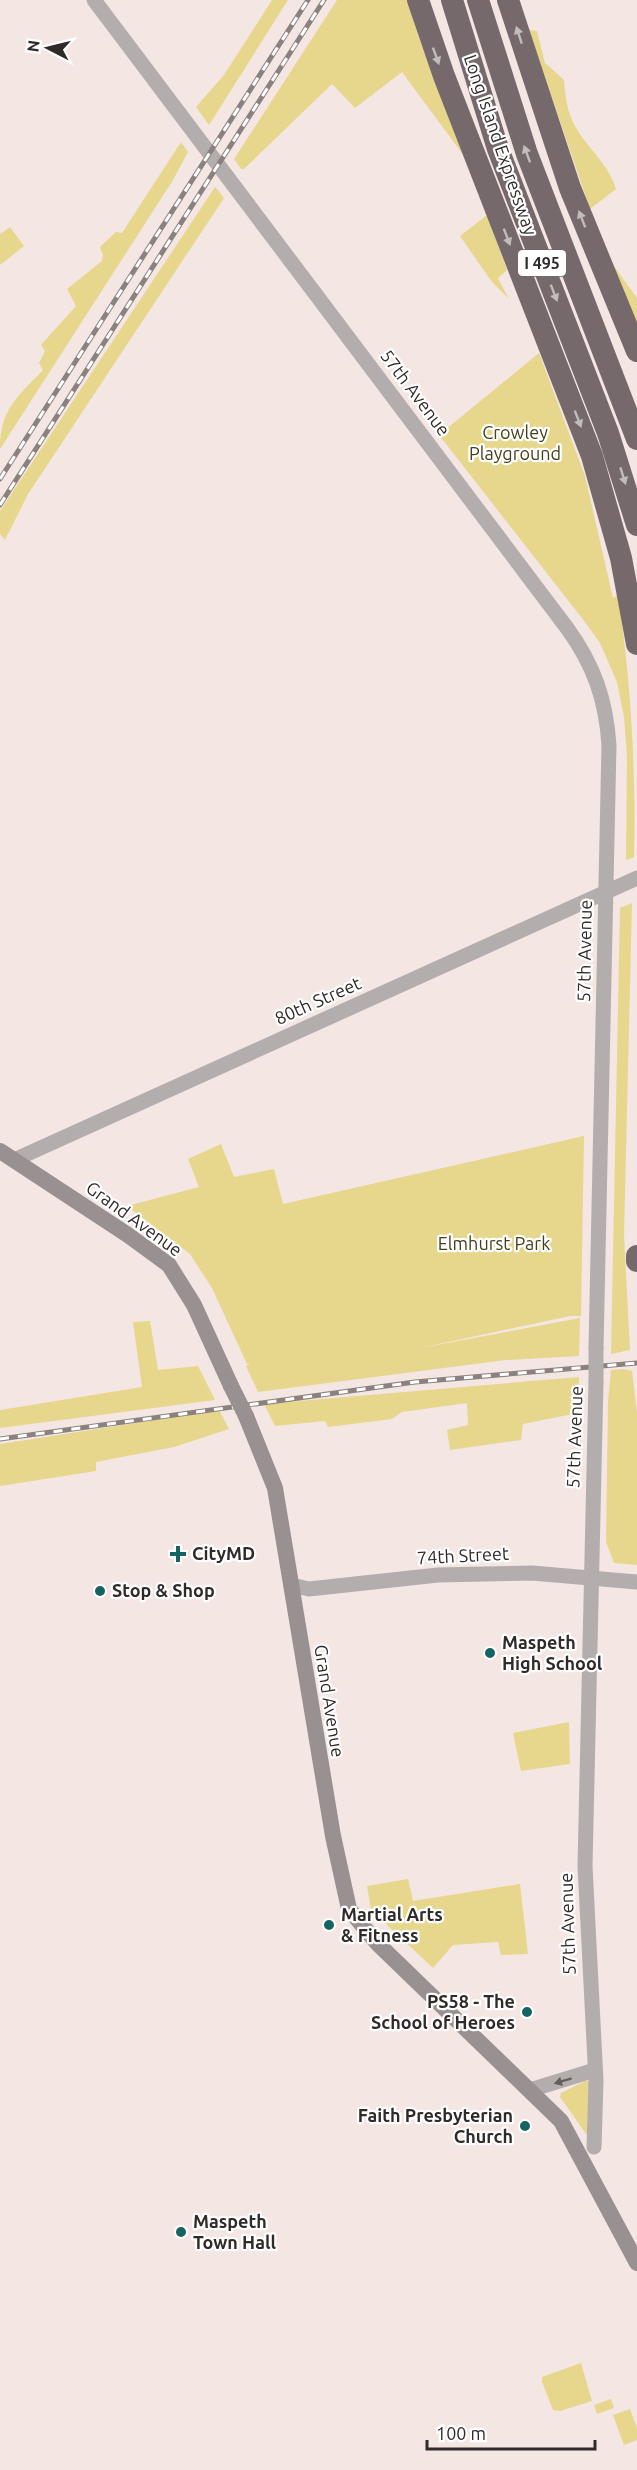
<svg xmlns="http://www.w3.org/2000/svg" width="637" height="2470" font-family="Ubuntu,sans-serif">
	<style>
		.green { fill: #e6d78d }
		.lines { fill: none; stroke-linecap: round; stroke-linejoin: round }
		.tertiary { stroke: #b3adae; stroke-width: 15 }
		.secondary { stroke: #999092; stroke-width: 16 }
		.motorway { stroke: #76696c; stroke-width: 22 }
		.rail-casing { stroke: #8b8280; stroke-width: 5 }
		.rail { stroke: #fff; stroke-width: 3; stroke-dasharray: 9; stroke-linecap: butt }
		.tertiary-bridge { stroke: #b3adae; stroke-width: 15 }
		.secondary-bridge { stroke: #999092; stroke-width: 16 }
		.oneway { fill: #c1bcbd }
		.oneway2 { fill: #645f5f }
		.poi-dot { fill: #156462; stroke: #fff; stroke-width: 2 }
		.labels { text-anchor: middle; stroke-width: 4.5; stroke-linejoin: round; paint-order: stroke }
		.shield { fill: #fff; stroke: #6e6b6a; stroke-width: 1.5 }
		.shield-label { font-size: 16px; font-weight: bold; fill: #302b2a }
		.street-label { font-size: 18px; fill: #302b2a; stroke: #fff }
		.park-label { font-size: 18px; fill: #463f1b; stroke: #fff }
		.poi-label { font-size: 18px; font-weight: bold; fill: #302b2a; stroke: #fff; text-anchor: start }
	</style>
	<rect width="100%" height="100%" fill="#f4e6e2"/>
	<g class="green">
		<polygon points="272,0 288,0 209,125 196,107 224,75"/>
		<polygon points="337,0 408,0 418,35 464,156 402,72 355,108 332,84 244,169 241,169 234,159"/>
		<path d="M529,30L537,31L545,63L564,80C565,95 567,112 575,126C587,148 608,163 616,189L590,209Z"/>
		<path d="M181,142L188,152L173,180L0,449C0,410 17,397 43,370L39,363L45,351L41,345L76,306L67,289L102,261L103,255L100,247L116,232L122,233Z"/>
		<polygon points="215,187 224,198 28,494 5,540 0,534 0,511"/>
		<polygon points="487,215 507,270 498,278 509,299 492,282 460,236"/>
		<polygon points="10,227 24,246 0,265 0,234"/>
		<polygon points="608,258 637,298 637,328"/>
		<path d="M539,353L585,476L613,598L618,595C631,682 636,768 634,857L626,860L627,757L624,717L617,682L600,643L585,622L439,435Z"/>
		<polygon points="632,903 624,1235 630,1350 611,1354 620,908"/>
		<polygon points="584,1136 581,1316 570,1316 420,1348 580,1318 579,1356 506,1360 258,1392 246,1366 250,1364 247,1364 212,1288 190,1254 127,1206 199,1187 188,1159 221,1144 234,1177 274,1169 283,1204"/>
		<polygon points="150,1321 158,1370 198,1366 215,1400 0,1428 0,1410 142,1387 133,1322"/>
		<polygon points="624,1369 632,1371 637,1413 637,1565 614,1563 606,1542 608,1401 611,1370"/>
		<polygon points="579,1377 578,1413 523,1424 521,1440 450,1450 447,1430 468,1425 467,1403 402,1412 392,1419 328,1427 325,1421 275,1426 264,1404"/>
		<polygon points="219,1410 229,1429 174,1447 96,1462 96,1471 0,1486 0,1444"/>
		<polygon points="569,1722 570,1764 521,1771 513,1733"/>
		<polygon points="408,1879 413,1901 520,1884 528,1954 501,1955 498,1942 453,1945 433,1968 371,1910 367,1886"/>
		<polygon points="585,2081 589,2081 587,2135 560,2097 561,2093"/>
		<polygon points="581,2363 592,2401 560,2411 553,2410 542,2382 542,2377"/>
		<polygon points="611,2399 614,2408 597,2414 594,2405"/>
		<polygon points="630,2409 637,2428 637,2440 624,2445 613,2415"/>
	</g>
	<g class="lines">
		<g class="tertiary">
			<path d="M94,0L567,628C594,665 606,700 609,745L596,1348"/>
			<polyline points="14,1160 637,878"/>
			<polyline points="291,1585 309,1589 438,1575 532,1573 637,1582"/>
			<polyline points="530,2090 595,2070"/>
			<polyline points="594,2147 596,2081 585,1866 596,1382"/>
		</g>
		<g class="secondary">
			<polyline points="0,1151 128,1235 169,1265 194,1305 231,1386"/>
			<polyline points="246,1416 275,1488 333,1836 349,1909 377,1943 561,2121 637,2263"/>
		</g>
		<g class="motorway">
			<polyline points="418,0 444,76 592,456 621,558 637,644"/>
			<polyline points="452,0 498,149 608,433 637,525"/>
			<polyline points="478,0 527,154 637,439"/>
			<polyline points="508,0 570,188 637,351"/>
			<polyline points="637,1256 637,1261"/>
		</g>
		<defs>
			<g id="rail">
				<polyline points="0,479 308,0"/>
				<polyline points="0,505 324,0"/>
				<polyline points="0,1439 415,1382 637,1363"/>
			</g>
		</defs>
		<use href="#rail" class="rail-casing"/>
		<use href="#rail" class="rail"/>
		<polyline class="tertiary-bridge" points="596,1382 596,1348"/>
		<polyline class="secondary-bridge" points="231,1386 246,1416"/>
	</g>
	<defs><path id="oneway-solid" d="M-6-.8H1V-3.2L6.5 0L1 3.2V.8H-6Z" transform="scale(1.5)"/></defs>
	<g class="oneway">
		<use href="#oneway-solid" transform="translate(519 35) rotate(-108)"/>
		<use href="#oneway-solid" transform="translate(436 56) rotate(70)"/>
		<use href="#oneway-solid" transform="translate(527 154) rotate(-110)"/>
		<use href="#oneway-solid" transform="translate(582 219) rotate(-111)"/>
		<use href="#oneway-solid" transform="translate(507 237) rotate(69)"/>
		<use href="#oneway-solid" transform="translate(554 293) rotate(69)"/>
		<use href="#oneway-solid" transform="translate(578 419) rotate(69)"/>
		<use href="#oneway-solid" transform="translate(623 476) rotate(73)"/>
	</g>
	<use class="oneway2" href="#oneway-solid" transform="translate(563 2081) rotate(163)"/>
	<g class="poi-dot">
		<path d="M175 1545h6v6h6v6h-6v6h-6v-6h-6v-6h6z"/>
		<circle cx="100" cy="1591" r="6"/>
		<circle cx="490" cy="1653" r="6"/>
		<circle cx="329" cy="1925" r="6"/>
		<circle cx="527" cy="2012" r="6"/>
		<circle cx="525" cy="2126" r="6"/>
		<circle cx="181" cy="2232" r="6"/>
	</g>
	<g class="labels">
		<rect class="shield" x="518" y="250" width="48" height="26" rx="4.5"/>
		<g class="shield-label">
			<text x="542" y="269">I 495</text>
		</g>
		<g class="street-label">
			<text transform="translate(500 145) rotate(71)" y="6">Long Island Expressway</text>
			<text transform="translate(415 393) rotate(53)" y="6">57th Avenue</text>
			<text transform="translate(585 951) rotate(-89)" y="6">57th Avenue</text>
			<text transform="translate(318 1001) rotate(-24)" y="6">80th Street</text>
			<text transform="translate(134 1219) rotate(36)" y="6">Grand Avenue</text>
			<text transform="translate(575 1437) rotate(-88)" y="6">57th Avenue</text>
			<text transform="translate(463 1556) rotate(-3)" y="6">74th Street</text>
			<text transform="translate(329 1701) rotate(81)" y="6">Grand Avenue</text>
			<text transform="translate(568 1924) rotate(-92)" y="6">57th Avenue</text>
		</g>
		<g class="park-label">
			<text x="515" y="439">Crowley<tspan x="515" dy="21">Playground</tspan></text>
			<text x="494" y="1250">Elmhurst Park</text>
		</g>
		<g class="poi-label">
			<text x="192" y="1560">CityMD</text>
			<text x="112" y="1597">Stop &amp; Shop</text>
			<text x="502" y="1649">Maspeth<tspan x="502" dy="21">High School</tspan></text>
			<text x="341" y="1921">Martial Arts<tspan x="341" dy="21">&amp; Fitness</tspan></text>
			<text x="515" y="2008" text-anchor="end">PS58 - The<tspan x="515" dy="21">School of Heroes</tspan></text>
			<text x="513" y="2122" text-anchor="end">Faith Presbyterian<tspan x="513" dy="21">Church</tspan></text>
			<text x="193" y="2228">Maspeth<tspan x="193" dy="21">Town Hall</tspan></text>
		</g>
	</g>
	<g transform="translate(48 48) rotate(277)" stroke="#ffffff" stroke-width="4.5" paint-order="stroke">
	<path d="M0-4.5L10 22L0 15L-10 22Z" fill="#302b2a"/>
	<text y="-9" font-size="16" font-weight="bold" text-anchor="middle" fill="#302b2a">N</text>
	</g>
	<path d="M427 2440v9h168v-9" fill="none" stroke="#302b2a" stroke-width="3"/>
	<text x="436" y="2440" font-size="18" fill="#302b2a" stroke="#ffffff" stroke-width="4.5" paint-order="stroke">100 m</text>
</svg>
